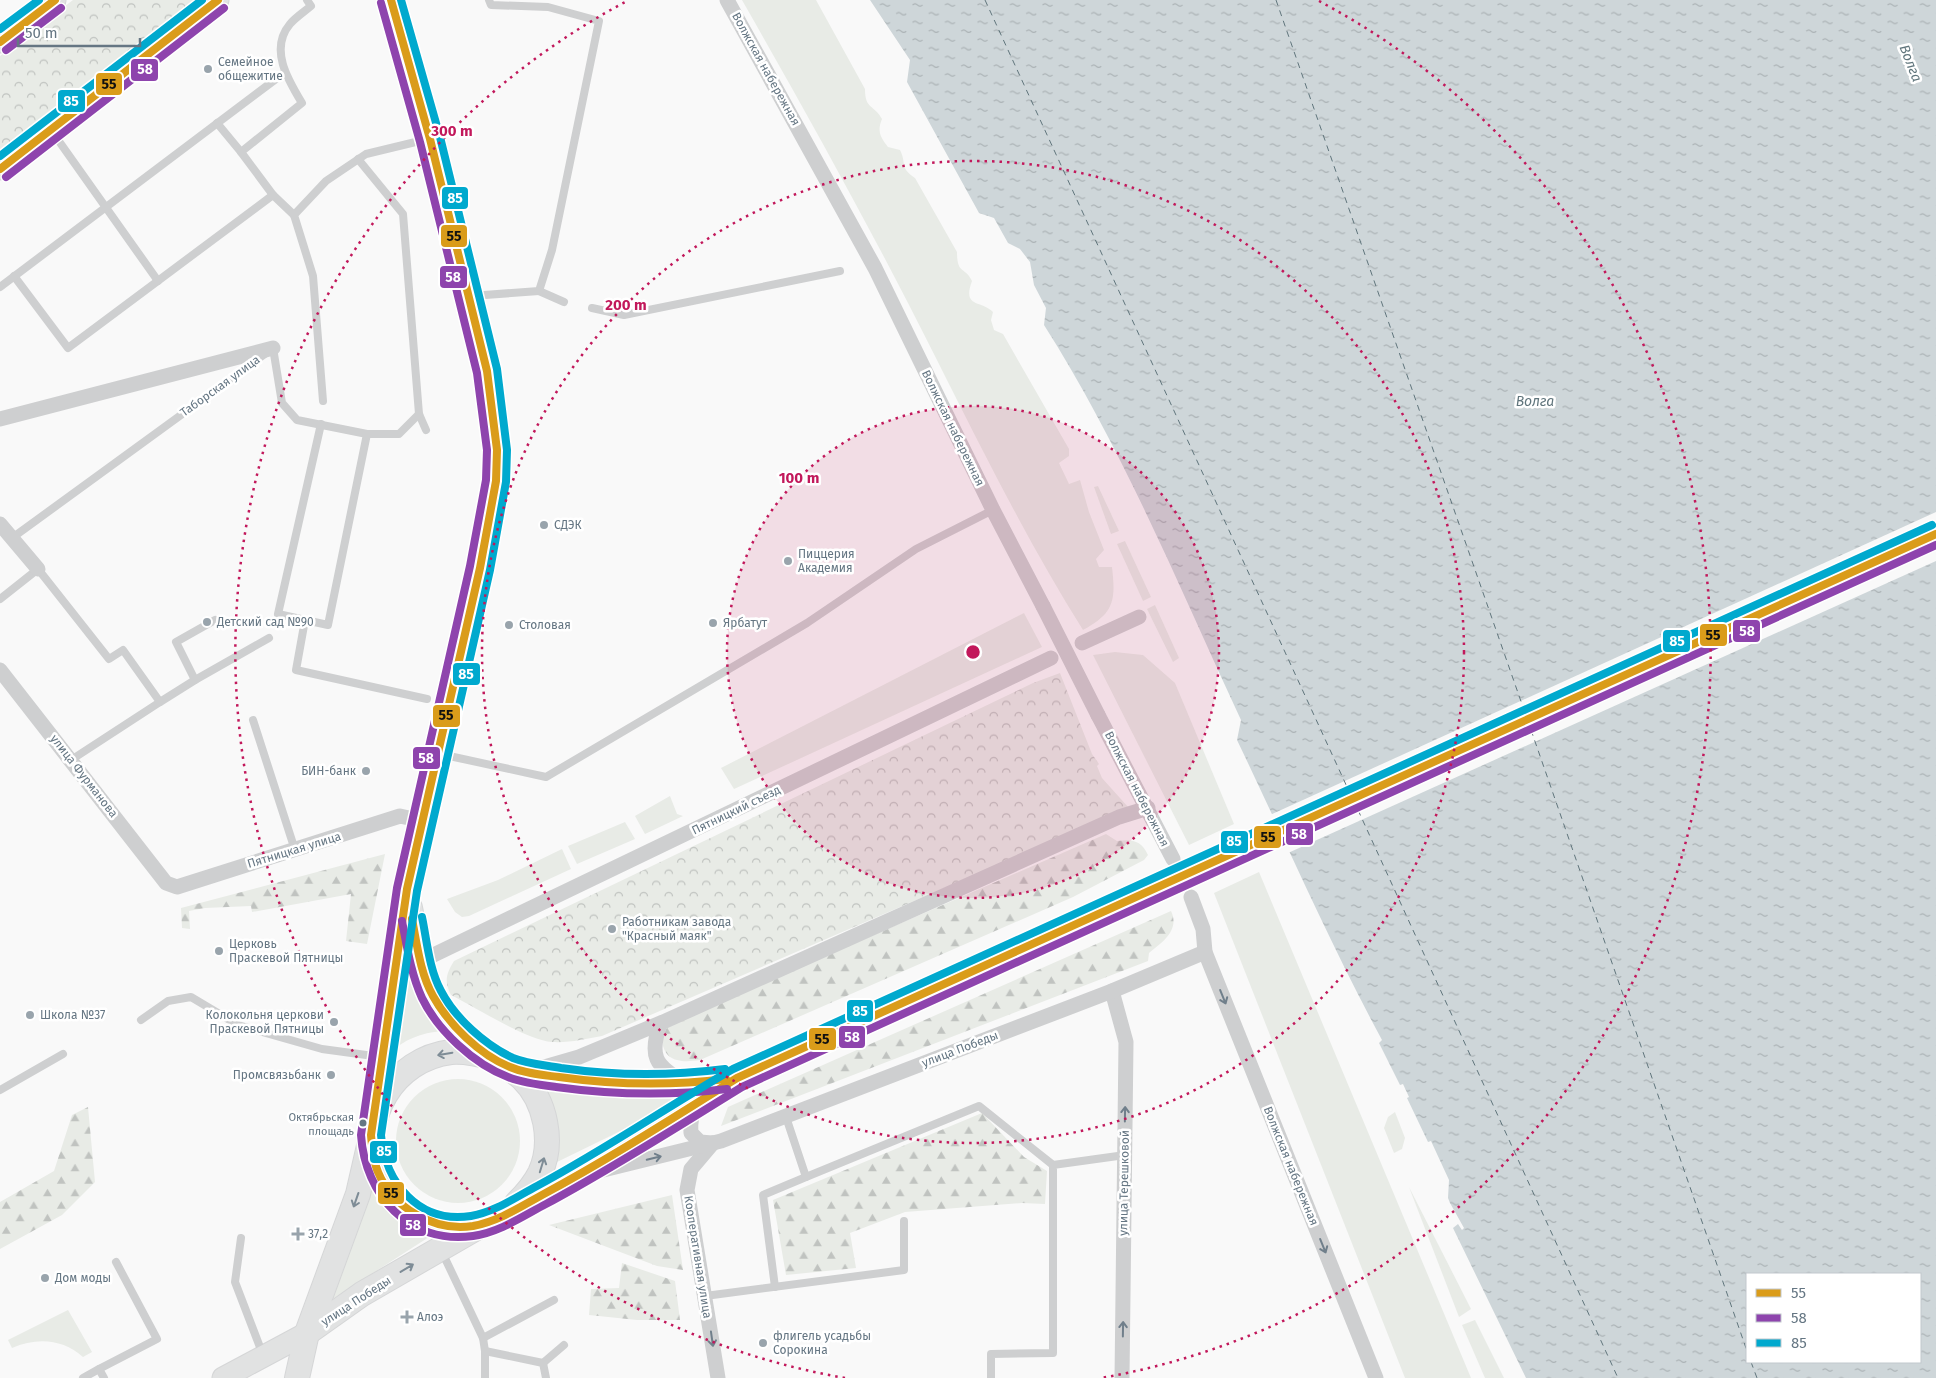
<svg xmlns="http://www.w3.org/2000/svg" width="1936" height="1378" font-family="'Fira Sans',sans-serif">
	<style>
		.grass { fill: #e8ebe6 }
		.forest { fill: url(#forest-firs) }
		.park { fill: url(#park-crowns) }
		.water { fill: url(#water-ripples); fill-rule: evenodd }
		.pier { fill: #f9f9f9 }
		.lines { fill: none; stroke-linecap: round; stroke-linejoin: round }
		.ferry { stroke: #60757c; stroke-width: 1; stroke-dasharray: 6 5; stroke-linecap: butt }
		.secondary-casing { stroke: #d5d6d7; stroke-width: 23 }
		.primary-casing { stroke: #d5d6d7; stroke-width: 26 }
		.lane { stroke: #cecfd0; stroke-width: 8 }
		.street { stroke: #cecfd0; stroke-width: 15 }
		.secondary { stroke: #e1e2e2; stroke-width: 21 }
		.primary { stroke: #e1e2e2; stroke-width: 24 }
		.primary-bridge-casing { stroke: #d5d6d7; stroke-width: 26; stroke-linecap: butt }
		.street-bridge { stroke: #cecfd0; stroke-width: 15 }
		.primary-bridge { stroke: #e1e2e2; stroke-width: 24 }
		.bus-1-casing { stroke: #fff; stroke-width: 11 }
		.bus-2-casing { stroke: #fff; stroke-width: 11 }
		.bus-3-casing { stroke: #fff; stroke-width: 11 }
		.bus-1 { stroke: #da9c1a; stroke-width: 8 }
		.bus-2 { stroke: #8e44ad; stroke-width: 8 }
		.bus-3 { stroke: #00a9ce; stroke-width: 8 }
		.oneway { stroke: #707f8b }
		.oneway2 { stroke: #7e8c96 }
		.ring { fill: none; stroke: #c2185b; stroke-width: 2.5; stroke-dasharray: 2.5 5 }
		.poi-dot { fill: #99a4ac; stroke: #fff; stroke-width: 2 }
		.bus-dot { fill: #657683; stroke: #fff; stroke-width: 2 }
		.labels { text-anchor: middle; stroke-width: 5; stroke-linejoin: round; paint-order: stroke }
		.bus-label { font-size: 11px; fill: #657683; stroke: #fff; text-anchor: end }
		.poi-label { font-size: 12px; fill: #657683; stroke: #fff; text-anchor: start }
		.street-label { font-size: 12px; fill: #657683; stroke: #fff }
		.water-label { font-size: 14px; font-style: italic; fill: #60757c; stroke: #fff }
		.centre { fill: #c2185b; stroke: #fff; stroke-width: 2.5 }
		.ring-label { font-size: 15px; text-anchor: middle; font-weight: bold; fill: #c2185b; stroke: #fff; stroke-width: 5; stroke-linejoin: round; paint-order: stroke }
		.line-badge { stroke: #fff; stroke-width: 2 }
		.badge-label { font-size: 14px; text-anchor: middle; font-weight: bold; fill: #fff }
		.pale-badge-label { font-size: 14px; text-anchor: middle; font-weight: bold; fill: #111 }
	</style>
	<defs>
		<pattern id="forest-firs" width="22" height="20" patternUnits="userSpaceOnUse" patternTransform="scale(1.25)"><rect width="22" height="20" fill="#e8ebe6"/><path d="M5 1l3.5 6h-7zM16 11l3.5 6h-7z" fill="#c0c3c0"/></pattern>
		<pattern id="park-crowns" width="20" height="18" patternUnits="userSpaceOnUse" patternTransform="scale(1.25)"><rect width="20" height="18" fill="#e8ebe6"/><path d="M2 6a3 3 0 1 1 6 0M12 15a3 3 0 1 1 6 0" fill="none" stroke="#c0c3c0"/></pattern>
		<pattern id="water-ripples" width="26" height="14" patternUnits="userSpaceOnUse" patternTransform="scale(1.25)"><rect width="26" height="14" fill="#ced6d9"/><path d="M2 4q2-2 4 0t4 0M15 11q2-2 4 0t4 0" fill="none" stroke="#abb2b5"/></pattern>
	</defs>
	<rect width="100%" height="100%" fill="#f9f9f9"/>
	<g class="grass">
		<path d="M742,0H816L865,89C865,110 874,104 882,119C877,131 880,137 888,147L900,150C907,164 899,167 915,178L957,252C957,275 965,266 972,281C962,308 981,300 993,312L991,320L994,330L1003,334L1069,449V456L1059,463L1069,484L1080,480L1089,512L1104,550L1096,559L1099,567H1112C1116,601 1114,613 1083,630C1017,525 964,412 908,303C855,200 799,100 742,0Z"/>
		<polygon points="1098,486 1119,531 1111,534 1094,487"/>
		<polygon points="1125,541 1151,597 1143,601 1117,544"/>
		<polygon points="1155,605 1179,658 1173,662 1147,609"/>
		<polygon points="1024,613 1042,647 734,789 721,768"/>
		<polygon points="1115,652 1143,655 1175,683 1234,824 1189,845 1093,655"/>
		<polygon points="670,796 677,814 683,816 645,834 635,816"/>
		<polygon points="625,822 635,839 577,864 568,846"/>
		<polygon points="562,849 571,869 469,916 462,917 455,912 447,899 498,880"/>
		<polygon points="1259,872 1471,1378 1405,1378 1214,893"/>
		<path d="M403,953L454,1031C432,1030 412,1035 394,1049Z"/>
		<circle cx="458" cy="1141" r="62"/>
		<path d="M543,1087C587,1093 633,1103 677,1093L682,1096L680,1102L555,1163C561,1134 559,1112 543,1087Z"/>
		<polygon points="1395,1112 1405,1138 1402,1149 1394,1153 1384,1128 1388,1117"/>
		<polygon points="1409,1187 1471,1309 1459,1317"/>
		<path d="M372,1188C382,1213 405,1226 429,1237L328,1302Z"/>
		<path d="M68,1310L92,1352L83,1357C63,1339 37,1337 12,1348L8,1340Z"/>
		<polygon points="1475,1320 1504,1378 1485,1378 1462,1325"/>
	</g>
	<g class="forest">
		<path d="M1106,834L1117,841C1132,839 1141,840 1148,855L1144,860L1073,897L700,1060C681,1063 662,1062 662,1037L669,1024Z"/>
		<polygon points="385,854 367,944 346,941 351,894 252,912 251,906 205,908 189,911 190,929 182,928 181,908"/>
		<path d="M1171,911C1180,930 1163,942 1149,953L1148,961L721,1126L728,1107Z"/>
		<polygon points="88,1107 95,1182 62,1215 0,1249 0,1202 54,1171 72,1115"/>
		<polygon points="982,1113 1024,1157 1047,1171 1045,1204 1022,1203 905,1212 850,1233 856,1268 786,1275 773,1200"/>
		<polygon points="672,1195 683,1270 657,1266 549,1225"/>
		<polygon points="622,1263 675,1281 680,1320 637,1320 589,1315 591,1289 619,1288"/>
	</g>
	<g class="park">
		<polygon points="73,0 197,0 0,150 0,56"/>
		<path d="M1060,673L1092,754L1099,764L1097,766L1102,778L1129,808L602,1036C586,1039 569,1043 552,1042C526,1040 477,1008 451,995C444,981 446,974 454,961L1033,683Z"/>
	</g>
	<path class="water" d="M870,0H1936V1378H1526L1453,1228L1458,1224L1462,1230L1464,1228L1450,1203L1448,1198L1449,1180L1431,1141L1428,1142L1407,1098L1409,1097L1403,1084L1400,1085L1379,1043L1382,1040C1329,942 1285,840 1237,740L1241,720C1179,587 1123,449 1044,325L1046,308L1034,285L1030,262L1020,249L1008,243L994,218L979,213L907,82L910,60ZM1747,1274H1920V1362H1747Z"/>
	<polygon class="pier" points="1936,512 1936,561 1288,853 1270,815"/>
	<g class="lines">
		<g class="ferry">
			<polyline points="985,0 1348,789"/>
			<polyline points="1276,0 1524,710"/>
			<polyline points="1531,730 1747,1351"/>
			<polyline points="1358,810 1618,1378"/>
			<polyline points="1751,1362 1757,1378"/>
		</g>
		<defs>
			<g id="secondary">
				<polyline points="0,42 55,0"/>
				<polyline points="0,169 218,0"/>
				<polyline points="223,1378 307,1333"/>
			</g>
			<g id="primary">
				<path d="M410,908C417,941 420,982 441,1010C454,1028 475,1046 494,1058C504,1065 513,1070 522,1078C546,1101 554,1143 540,1173C534,1185 526,1194 517,1203"/>
				<path d="M493,1058C479,1054 465,1051 451,1052C394,1059 358,1118 378,1172C393,1209 434,1232 474,1225C498,1221 520,1206 542,1194C609,1159 670,1115 736,1078C778,1055 825,1038 869,1018C961,977 1052,936 1144,894"/>
				<path d="M509,1067C582,1087 653,1089 728,1079"/>
				<polyline points="374,1119 407,889 480,568 496,481 497,450 487,371 430,139 391,0"/>
				<polyline points="307,1333 362,1294 478,1227"/>
				<polyline points="297,1378 307,1333 358,1194 369,1146"/>
			</g>
		</defs>
		<use href="#secondary" class="secondary-casing"/>
		<use href="#primary" class="primary-casing"/>
		<g class="lane">
			<polyline points="217,123 241,152"/>
			<polyline points="51,130 158,281"/>
			<polyline points="358,159 403,214 419,414 426,430"/>
			<path d="M294,215L273,195L241,152L302,103C288,80 269,49 290,24C296,17 304,12 311,6L307,0"/>
			<polyline points="14,276 68,348 273,195"/>
			<polyline points="0,287 284,73"/>
			<polyline points="539,291 564,302"/>
			<polyline points="471,296 539,291 552,250 599,21 548,7 491,5 489,0"/>
			<polyline points="592,308 624,315 840,271"/>
			<polyline points="323,401 313,276 294,215 326,181 366,154 428,139"/>
			<polyline points="321,424 278,614 328,625 367,434"/>
			<polyline points="12,538 273,348 282,403 297,420 367,434 399,434 419,414"/>
			<polyline points="0,599 38,569 109,659 123,650 160,702 71,760"/>
			<polyline points="305,620 296,670 427,699"/>
			<polyline points="195,680 269,638"/>
			<polyline points="160,702 195,680 176,642 215,620"/>
			<polyline points="253,720 295,850"/>
			<polyline points="440,754 546,777 807,623 916,549 993,510"/>
			<polyline points="141,1020 168,1001 191,997 238,1025 322,1049 381,1057"/>
			<polyline points="0,1090 63,1054"/>
			<polyline points="786,1117 806,1177 979,1106 1053,1165"/>
			<polyline points="241,1238 235,1282 263,1355"/>
			<polyline points="442,1252 483,1338 485,1351 485,1378"/>
			<polyline points="775,1287 763,1195 806,1177"/>
			<polyline points="705,1296 904,1270 904,1221"/>
			<polyline points="483,1338 554,1300"/>
			<polyline points="485,1351 543,1363 546,1378"/>
			<polyline points="543,1363 564,1345"/>
			<polyline points="99,1369 157,1339 116,1262"/>
			<polyline points="83,1378 99,1369 104,1378"/>
			<polyline points="991,1378 991,1354 1053,1353 1053,1165 1125,1155"/>
		</g>
		<g class="street">
			<polyline points="727,0 875,268 993,510 1043,606"/>
			<polyline points="0,419 273,348"/>
			<polyline points="0,524 38,569"/>
			<polyline points="1082,643 1139,617"/>
			<polyline points="0,670 166,883 177,887 400,816 422,821"/>
			<polyline points="1098,715 1173,859"/>
			<polyline points="1191,897 1203,929 1205,952 1376,1378"/>
			<polyline points="421,961 1051,658"/>
			<polyline points="1112,991 1126,1042 1122,1378"/>
			<path d="M660,1024C649,1056 655,1066 684,1082"/>
			<polyline points="534,1070 579,1057 663,1022 1119,817 1148,808"/>
			<path d="M701,1102C692,1112 690,1120 691,1133L700,1142L712,1143"/>
			<polyline points="713,1143 691,1169 687,1190 718,1378"/>
			<polyline points="591,1173 721,1141 1112,991 1205,952"/>
		</g>
		<use href="#secondary" class="secondary"/>
		<use href="#primary" class="primary"/>
		<defs>
			<polyline id="primary-bridge" points="1144,894 1936,534"/>
		</defs>
		<use href="#primary-bridge" class="primary-bridge-casing"/>
		<polyline class="street-bridge" points="1043,606 1098,715"/>
		<use href="#primary-bridge" class="primary-bridge"/>
		<defs>
			<g id="bus-1">
				<path d="M391,0L430,139L487,371L497,450L496,481L480,568L407,889L371,1135C372,1147 373,1161 378,1172C393,1208 434,1232 473,1226C499,1221 520,1207 542,1195C609,1159 673,1118 737,1078L1936,534"/>
				<polyline points="0,42 55,0"/>
				<polyline points="0,169 218,0"/>
				<path d="M412,919C417,944 420,973 433,996C449,1025 480,1055 510,1067C526,1074 543,1075 559,1077C615,1085 669,1086 726,1079"/>
			</g>
			<g id="bus-2">
				<path d="M381,3L420,142L477,373L487,450L486,480L470,566L397,888L361,1135C365,1195 409,1245 473,1236C500,1232 523,1216 546,1204C613,1168 677,1127 742,1087L1936,545"/>
				<polyline points="6,50 61,8"/>
				<polyline points="6,177 224,8"/>
				<path d="M402,921C407,947 411,974 422,998C438,1031 474,1064 508,1077C523,1083 540,1085 556,1087C614,1095 669,1096 727,1089"/>
			</g>
			<g id="bus-3">
				<path d="M401,0L440,137L497,369L507,450L506,482L490,570L417,891L381,1135C385,1183 419,1224 471,1216C495,1212 516,1197 537,1186C604,1150 667,1107 733,1069L1932,525"/>
				<polyline points="0,29 39,0"/>
				<polyline points="0,156 202,0"/>
				<path d="M422,917C427,941 429,969 441,991C455,1018 485,1045 513,1058C528,1064 545,1065 561,1068C616,1076 670,1076 725,1069"/>
			</g>
		</defs>
		<use href="#bus-1" class="bus-1-casing"/>
		<use href="#bus-2" class="bus-2-casing"/>
		<use href="#bus-3" class="bus-3-casing"/>
		<use href="#bus-1" class="bus-1"/>
		<use href="#bus-2" class="bus-2"/>
		<use href="#bus-3" class="bus-3"/>
	</g>
	<defs><path id="oneway-shaft" d="M-6 0H5M1.5-3L5.5 0L1.5 3" fill="none" stroke-width="1.6" stroke-linecap="round" stroke-linejoin="round" transform="scale(1.25)"/></defs>
	<g class="oneway">
		<use href="#oneway-shaft" transform="translate(1223 997) rotate(68)"/>
		<use href="#oneway-shaft" transform="translate(1125 1114) rotate(-89)"/>
		<use href="#oneway-shaft" transform="translate(654 1158) rotate(-14)"/>
		<use href="#oneway-shaft" transform="translate(1323 1246) rotate(68)"/>
		<use href="#oneway-shaft" transform="translate(1123 1329) rotate(-89)"/>
		<use href="#oneway-shaft" transform="translate(712 1339) rotate(82)"/>
	</g>
	<g class="oneway2">
		<use href="#oneway-shaft" transform="translate(445 1054) rotate(170)"/>
		<use href="#oneway-shaft" transform="translate(542 1165) rotate(-73)"/>
		<use href="#oneway-shaft" transform="translate(356 1200) rotate(109)"/>
		<use href="#oneway-shaft" transform="translate(407 1268) rotate(-31)"/>
	</g>
	<circle cx="973" cy="652" r="246" fill="#c2185b" fill-opacity=".12"/>
	<g class="ring">
		<circle cx="973" cy="652" r="246"/>
		<circle cx="973" cy="652" r="491"/>
		<path d="M845 1378A737 737 0 0 1 627 1M1319 1A737 737 0 0 1 1101 1378"/>
	</g>
	<g class="poi-dot">
		<circle cx="208" cy="69" r="5"/>
		<circle cx="544" cy="525" r="5"/>
		<circle cx="788" cy="561" r="5"/>
		<circle cx="207" cy="622" r="5"/>
		<circle cx="713" cy="623" r="5"/>
		<circle cx="509" cy="625" r="5"/>
		<circle cx="366" cy="771" r="5"/>
		<circle cx="612" cy="929" r="5"/>
		<circle cx="219" cy="951" r="5"/>
		<circle cx="30" cy="1015" r="5"/>
		<circle cx="334" cy="1022" r="5"/>
		<circle cx="331" cy="1075" r="5"/>
		<path d="M295.5 1226.5h5v5h5v5h-5v5h-5v-5h-5v-5h5z"/>
		<circle cx="45" cy="1278" r="5"/>
		<path d="M404.5 1309.5h5v5h5v5h-5v5h-5v-5h-5v-5h5z"/>
		<circle cx="763" cy="1343" r="5"/>
	</g>
	<circle class="bus-dot" cx="363" cy="1123" r="4.5"/>
	<g class="labels">
		<g class="bus-label">
			<text x="354" y="1121">Октябрьская<tspan x="354" dy="14">площадь</tspan></text>
		</g>
		<g class="poi-label">
			<text x="218" y="66">Семейное<tspan x="218" dy="14">общежитие</tspan></text>
			<text x="554" y="529">СДЭК</text>
			<text x="798" y="558">Пиццерия<tspan x="798" dy="14">Академия</tspan></text>
			<text x="217" y="626">Детский сад №90</text>
			<text x="723" y="627">Ярбатут</text>
			<text x="519" y="629">Столовая</text>
			<text x="356" y="775" text-anchor="end">БИН-банк</text>
			<text x="622" y="926">Работникам завода<tspan x="622" dy="14">"Красный маяк"</tspan></text>
			<text x="229" y="948">Церковь<tspan x="229" dy="14">Праскевой Пятницы</tspan></text>
			<text x="40" y="1019">Школа №37</text>
			<text x="324" y="1019" text-anchor="end">Колокольня церкови<tspan x="324" dy="14">Праскевой Пятницы</tspan></text>
			<text x="321" y="1079" text-anchor="end">Промсвязьбанк</text>
			<text x="308" y="1238">37,2</text>
			<text x="55" y="1282">Дом моды</text>
			<text x="417" y="1321">Алоэ</text>
			<text x="773" y="1340">флигель усадьбы<tspan x="773" dy="14">Сорокина</tspan></text>
		</g>
		<g class="street-label">
			<text transform="translate(766 69) rotate(61)" y="4">Волжская набережная</text>
			<text transform="translate(220 386) rotate(-36)" y="4">Таборская улица</text>
			<text transform="translate(953 428) rotate(64)" y="4">Волжская набережная</text>
			<text transform="translate(84 776) rotate(52)" y="4">улица Фурманова</text>
			<text transform="translate(1137 789) rotate(63)" y="4">Волжская набережная</text>
			<text transform="translate(736 810) rotate(-26)" y="4">Пятницкий съезд</text>
			<text transform="translate(294 850) rotate(-17)" y="4">Пятницкая улица</text>
			<text transform="translate(960 1049) rotate(-21)" y="4">улица Победы</text>
			<text transform="translate(1291 1166) rotate(68)" y="4">Волжская набережная</text>
			<text transform="translate(1124 1183) rotate(-89)" y="4">улица Терешковой</text>
			<text transform="translate(698 1257) rotate(81)" y="4">Кооперативная улица</text>
			<text transform="translate(356 1301) rotate(-33)" y="4">улица Победы</text>
		</g>
		<g class="water-label">
			<text transform="translate(1911 63) rotate(68)" y="5">Волга</text>
			<text x="1535" y="406">Волга</text>
		</g>
	</g>
	<circle cx="973" cy="652" r="8" class="centre"/>
	<g class="ring-label">
		<text x="452" y="136">300 m</text>
		<text x="626" y="310">200 m</text>
		<text x="799" y="483">100 m</text>
	</g>
	<g class="line-badge">
		<rect x="130" y="58" width="29" height="24" rx="5" fill="#8e44ad"/>
		<rect x="95" y="72" width="28" height="24" rx="5" fill="#da9c1a"/>
		<rect x="57" y="89" width="29" height="24" rx="5" fill="#00a9ce"/>
		<rect x="441" y="186" width="28" height="24" rx="5" fill="#00a9ce"/>
		<rect x="440" y="224" width="28" height="24" rx="5" fill="#da9c1a"/>
		<rect x="439" y="265" width="29" height="24" rx="5" fill="#8e44ad"/>
		<rect x="1732" y="619" width="29" height="24" rx="5" fill="#8e44ad"/>
		<rect x="1699" y="623" width="29" height="24" rx="5" fill="#da9c1a"/>
		<rect x="1662" y="629" width="29" height="24" rx="5" fill="#00a9ce"/>
		<rect x="452" y="662" width="29" height="24" rx="5" fill="#00a9ce"/>
		<rect x="432" y="704" width="29" height="24" rx="5" fill="#da9c1a"/>
		<rect x="412" y="746" width="29" height="24" rx="5" fill="#8e44ad"/>
		<rect x="1285" y="822" width="29" height="24" rx="5" fill="#8e44ad"/>
		<rect x="1253" y="825" width="29" height="24" rx="5" fill="#da9c1a"/>
		<rect x="1220" y="830" width="29" height="24" rx="5" fill="#00a9ce"/>
		<rect x="846" y="999" width="28" height="24" rx="5" fill="#00a9ce"/>
		<rect x="838" y="1025" width="28" height="24" rx="5" fill="#8e44ad"/>
		<rect x="808" y="1027" width="29" height="24" rx="5" fill="#da9c1a"/>
		<rect x="369" y="1140" width="29" height="24" rx="5" fill="#00a9ce"/>
		<rect x="377" y="1181" width="28" height="24" rx="5" fill="#da9c1a"/>
		<rect x="399" y="1213" width="28" height="24" rx="5" fill="#8e44ad"/>
	</g>
	<g class="badge-label">
		<text x="145" y="74">58</text>
		<text x="71" y="106">85</text>
		<text x="455" y="203">85</text>
		<text x="453" y="282">58</text>
		<text x="1747" y="636">58</text>
		<text x="1677" y="646">85</text>
		<text x="466" y="679">85</text>
		<text x="426" y="763">58</text>
		<text x="1299" y="839">58</text>
		<text x="1234" y="846">85</text>
		<text x="860" y="1016">85</text>
		<text x="852" y="1042">58</text>
		<text x="384" y="1156">85</text>
		<text x="413" y="1230">58</text>
	</g>
	<g class="pale-badge-label">
		<text x="109" y="89">55</text>
		<text x="454" y="241">55</text>
		<text x="1713" y="640">55</text>
		<text x="446" y="720">55</text>
		<text x="1268" y="842">55</text>
		<text x="822" y="1044">55</text>
		<text x="391" y="1198">55</text>
	</g>
	<rect x="1746" y="1273" width="175" height="90" fill="#ffffff" stroke="#c1c8cd"/>
	<rect x="1756" y="1289" width="25" height="8" fill="#da9c1a" stroke="#c1c8cd"/>
	<text x="1791" y="1298" font-size="15" fill="#657683">55</text>
	<rect x="1756" y="1314" width="25" height="8" fill="#8e44ad" stroke="#c1c8cd"/>
	<text x="1791" y="1323" font-size="15" fill="#657683">58</text>
	<rect x="1756" y="1339" width="25" height="8" fill="#00a9ce" stroke="#c1c8cd"/>
	<text x="1791" y="1348" font-size="15" fill="#657683">85</text>
	<path d="M18 38v8h122v-8" fill="none" stroke="#657683" stroke-width="2.5"/>
	<text x="25" y="38" font-size="15" fill="#657683" stroke="#ffffff" stroke-width="4" paint-order="stroke">50 m</text>
</svg>
